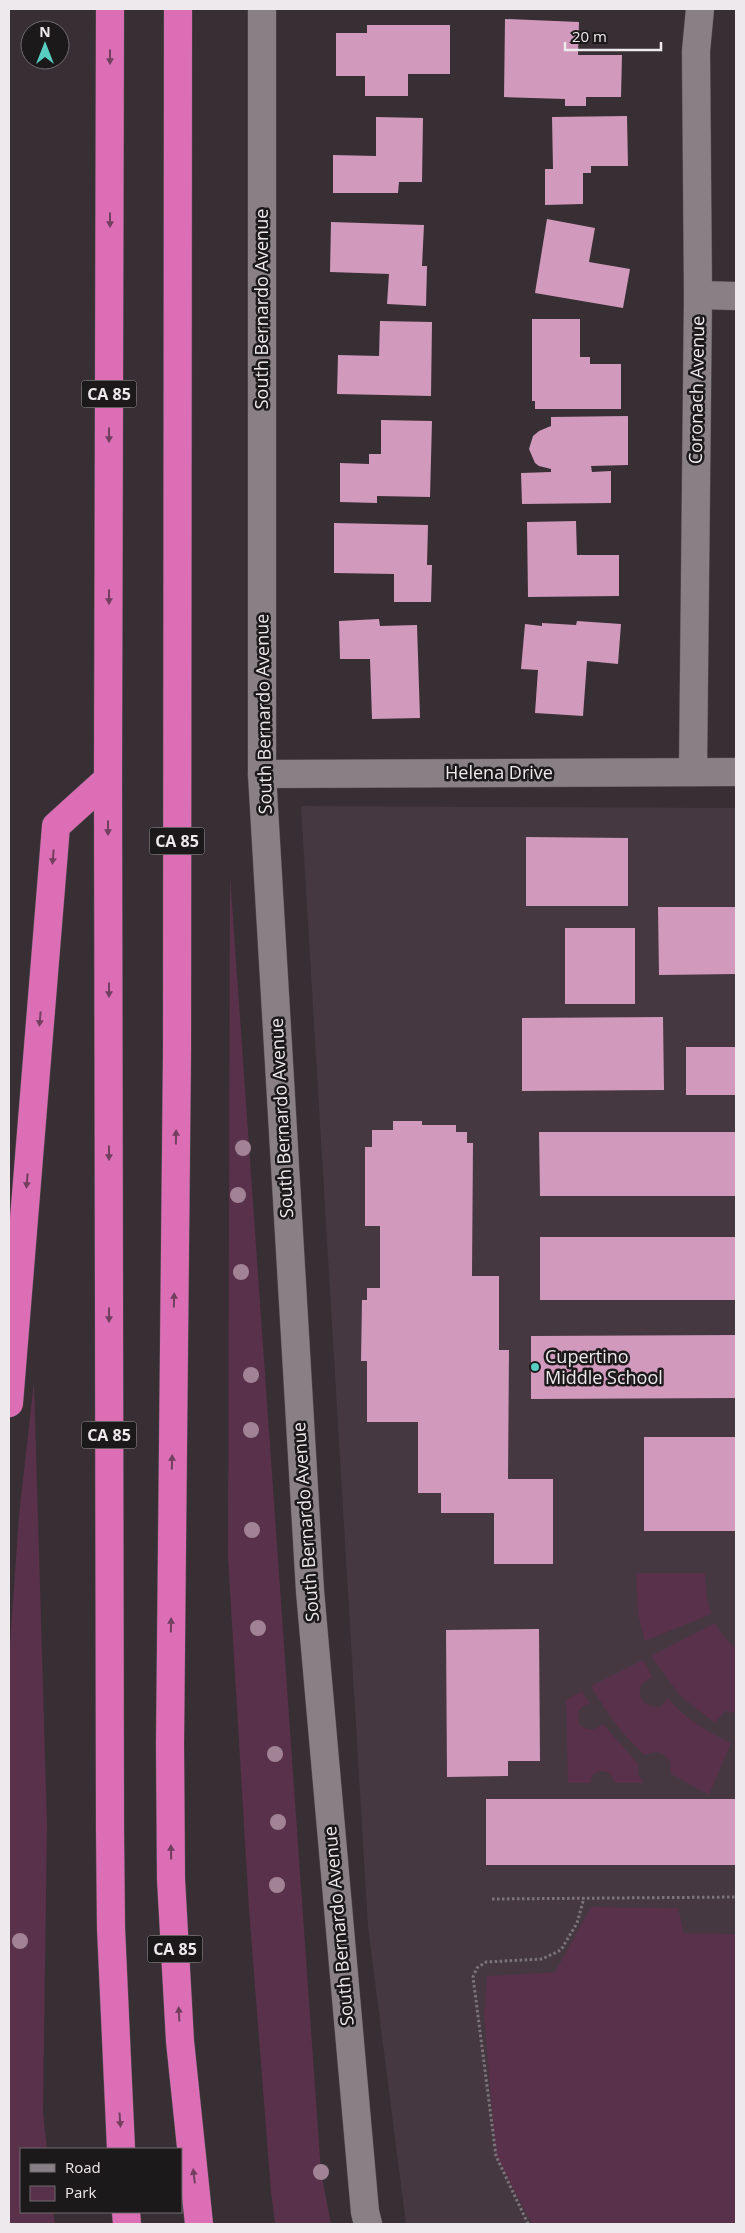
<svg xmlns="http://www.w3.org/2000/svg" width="745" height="2233" font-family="'Open Sans',sans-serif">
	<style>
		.built { fill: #453840 }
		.green { fill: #59314a }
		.building { fill: #d199bb }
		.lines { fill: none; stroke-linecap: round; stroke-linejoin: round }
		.minor-casing { stroke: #544e51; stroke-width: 29 }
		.tertiary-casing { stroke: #544e51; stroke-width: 29 }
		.motorway-casing { stroke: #544e51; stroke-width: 29 }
		.path { stroke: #7b7479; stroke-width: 3; stroke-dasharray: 2.5 2.5; stroke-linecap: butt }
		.minor { stroke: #898085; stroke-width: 28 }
		.tertiary { stroke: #898085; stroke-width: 28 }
		.motorway { stroke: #db6eb5; stroke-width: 28 }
		.tree { fill: #a28395 }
		.oneway { fill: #723f60 }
		.poi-dot { fill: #57cec1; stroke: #1c191b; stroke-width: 2 }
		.labels { text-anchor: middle; stroke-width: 5; stroke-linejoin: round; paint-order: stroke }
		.shield { fill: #1c191b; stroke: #afabad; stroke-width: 1 }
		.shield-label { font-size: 16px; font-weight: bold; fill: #eee9ec }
		.street-label { font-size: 18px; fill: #eee9ec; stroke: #1c191b }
		.poi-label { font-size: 18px; fill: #eee9ec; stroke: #1c191b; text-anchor: start }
	</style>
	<rect width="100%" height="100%" fill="#372f34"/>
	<polygon class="built" points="301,806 736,808 736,2224 406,2224 368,1927"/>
	<g class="green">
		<polygon points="230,875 321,2172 331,2224 275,2224 271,2192 249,1909 228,1557"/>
		<polygon points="34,1382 47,1824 43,2113 47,2149 21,2149 21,2212 53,2212 55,2224 9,2224 9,1659 19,1515"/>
		<polygon points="636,1573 705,1573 707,1597 711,1614 645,1641 638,1615"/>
		<polygon points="715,1623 724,1637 736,1649 736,1713 725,1711 715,1723 680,1696 651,1656"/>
		<path d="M643,1660L653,1678C632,1682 637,1710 661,1707L668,1698C684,1718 708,1732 731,1743L709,1795L671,1774L670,1762C664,1752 656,1750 645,1755C623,1736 606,1712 591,1686Z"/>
		<path d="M582,1691L590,1704L583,1706L578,1712L579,1724C587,1731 594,1731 603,1724L638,1764V1774L644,1783H615L610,1773L601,1771L593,1774L590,1783H568L566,1700Z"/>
		<polygon points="591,1907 678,1908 684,1933 736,1934 736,2224 532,2224 496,2156 484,2015 487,1976 555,1972"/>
	</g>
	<g class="building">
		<polygon points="505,19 579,22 578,55 622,55 621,97 586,97 586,106 565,106 565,99 504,97"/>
		<polygon points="367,25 450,25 450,74 408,74 408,96 365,96 365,76 336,76 336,33 367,33"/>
		<polygon points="627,116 628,166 591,166 591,173 583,173 583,204 545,205 545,169 553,169 552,117"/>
		<polygon points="376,117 423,118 422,182 399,182 398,193 333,193 333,155 376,156"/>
		<polygon points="547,219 595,228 589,262 630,269 623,308 535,293"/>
		<polygon points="331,222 424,225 422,266 427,266 426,306 387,304 389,274 330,272"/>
		<polygon points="532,319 580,319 580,357 590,357 590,364 621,364 621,409 535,409 535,401 532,401"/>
		<polygon points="380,321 432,322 431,396 337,394 338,355 379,356"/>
		<polygon points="628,416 628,465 591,466 592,472 611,471 611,503 522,504 521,473 551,472 551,469 539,466 535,463 529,449 533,436 539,431 551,426 551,417"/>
		<polygon points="381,420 432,421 430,497 377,496 377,503 340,502 340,463 369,464 369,454 381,454"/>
		<polygon points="576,521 577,555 619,555 619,596 528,597 527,522"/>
		<polygon points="334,523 428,525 427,565 432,565 431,602 394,602 394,574 334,573"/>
		<polygon points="379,619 380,626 417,625 420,718 372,719 370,659 340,659 339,621"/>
		<polygon points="577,621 621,624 618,664 587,661 583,716 535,713 538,670 521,669 525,624 542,626 542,623 576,625"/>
		<polygon points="526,837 628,838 628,906 526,906"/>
		<polygon points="658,907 736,907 736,974 659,975"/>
		<rect x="565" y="928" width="70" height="76"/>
		<polygon points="663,1017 664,1090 522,1091 522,1018"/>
		<rect x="686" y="1047" width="50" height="48"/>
		<polygon points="393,1121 422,1121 422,1125 456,1125 456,1132 467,1132 467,1143 473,1143 472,1276 499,1276 499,1350 509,1350 508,1479 553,1479 553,1564 494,1564 494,1513 441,1513 441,1493 418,1493 418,1422 367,1422 367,1361 361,1361 362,1300 367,1300 367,1288 380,1288 380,1226 365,1226 365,1147 372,1147 372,1130 393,1130"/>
		<polygon points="539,1132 736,1132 736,1196 540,1196"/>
		<rect x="540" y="1237" width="196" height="63"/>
		<polygon points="736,1335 736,1398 531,1399 531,1336"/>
		<rect x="644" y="1437" width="92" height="94"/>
		<polygon points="539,1629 540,1761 508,1761 508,1776 447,1777 446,1630"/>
		<rect x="486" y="1799" width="250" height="66"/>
	</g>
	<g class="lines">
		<defs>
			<g id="minor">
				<polyline points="698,295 736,296"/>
				<polyline points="693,772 698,295 696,51 700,9"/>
				<polyline points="262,774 736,772"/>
			</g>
			<polyline id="tertiary" points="262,9 262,774 310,1591 365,2212 368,2224"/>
			<g id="motorway">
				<polyline points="110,9 108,779 110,1828 111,1928 121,2149"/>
				<polyline points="178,9 177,1051 170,1744 171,1879 180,2041 199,2224"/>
				<polyline points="9,1403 56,826 108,779"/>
				<polyline points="126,2212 127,2224"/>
			</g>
		</defs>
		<use href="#minor" class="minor-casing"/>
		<use href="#tertiary" class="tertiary-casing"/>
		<use href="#motorway" class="motorway-casing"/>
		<g class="path">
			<polyline points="492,1899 736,1897"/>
			<polyline points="528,2224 496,2156 473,1977 477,1968 486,1962 542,1959 561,1950 577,1923 584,1898"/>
		</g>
		<use href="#minor" class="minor"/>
		<use href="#tertiary" class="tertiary"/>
		<use href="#motorway" class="motorway"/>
	</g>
	<g class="tree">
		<circle cx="243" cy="1148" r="8"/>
		<circle cx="238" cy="1195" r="8"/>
		<circle cx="241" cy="1272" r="8"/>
		<circle cx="251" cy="1375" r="8"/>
		<circle cx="251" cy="1430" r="8"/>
		<circle cx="252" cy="1530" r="8"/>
		<circle cx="258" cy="1628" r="8"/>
		<circle cx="275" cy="1754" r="8"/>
		<circle cx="278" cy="1822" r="8"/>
		<circle cx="277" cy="1885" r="8"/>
		<circle cx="20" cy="1941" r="8"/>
		<circle cx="321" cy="2172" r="8"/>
	</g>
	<defs><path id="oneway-solid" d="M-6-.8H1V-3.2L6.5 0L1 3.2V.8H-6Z" transform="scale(1.25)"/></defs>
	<g class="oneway">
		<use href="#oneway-solid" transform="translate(110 57) rotate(90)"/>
		<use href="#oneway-solid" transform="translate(110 220) rotate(90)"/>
		<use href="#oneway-solid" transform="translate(109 435) rotate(90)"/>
		<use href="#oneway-solid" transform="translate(109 597) rotate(90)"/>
		<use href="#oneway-solid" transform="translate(108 828) rotate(90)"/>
		<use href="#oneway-solid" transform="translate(53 857) rotate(95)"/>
		<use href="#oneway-solid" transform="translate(109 990) rotate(90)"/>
		<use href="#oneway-solid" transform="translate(40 1019) rotate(95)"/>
		<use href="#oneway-solid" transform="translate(176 1137) rotate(-89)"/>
		<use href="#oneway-solid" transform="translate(109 1153) rotate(90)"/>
		<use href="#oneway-solid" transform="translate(27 1181) rotate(95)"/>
		<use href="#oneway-solid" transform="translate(174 1300) rotate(-89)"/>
		<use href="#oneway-solid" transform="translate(109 1315) rotate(90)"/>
		<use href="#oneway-solid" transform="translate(172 1462) rotate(-89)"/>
		<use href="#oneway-solid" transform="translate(171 1625) rotate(-89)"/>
		<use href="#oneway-solid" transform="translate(171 1852) rotate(-91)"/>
		<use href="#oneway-solid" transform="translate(179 2014) rotate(-93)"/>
		<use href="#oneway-solid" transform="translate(120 2120) rotate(86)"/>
		<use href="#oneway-solid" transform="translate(194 2176) rotate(-97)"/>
	</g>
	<circle class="poi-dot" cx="535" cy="1367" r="5"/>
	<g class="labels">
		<g class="shield">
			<rect x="81.5" y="380.5" width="55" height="27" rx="4"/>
			<rect x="149.5" y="827.5" width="55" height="27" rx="4"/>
			<rect x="81.5" y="1421.5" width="55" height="27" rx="4"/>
			<rect x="147.5" y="1935.5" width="55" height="27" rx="4"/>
		</g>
		<g class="shield-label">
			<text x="109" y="400">CA 85</text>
			<text x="177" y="847">CA 85</text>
			<text x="109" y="1441">CA 85</text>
			<text x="175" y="1955">CA 85</text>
		</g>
		<g class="street-label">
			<text transform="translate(262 309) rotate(-90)" y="6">South Bernardo Avenue</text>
			<text transform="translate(697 390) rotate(-89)" y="6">Coronach Avenue</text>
			<text transform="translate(264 714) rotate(-91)" y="6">South Bernardo Avenue</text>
			<text x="499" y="779">Helena Drive</text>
			<text transform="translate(282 1118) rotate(-93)" y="6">South Bernardo Avenue</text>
			<text transform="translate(306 1522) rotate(-94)" y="6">South Bernardo Avenue</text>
			<text transform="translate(339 1926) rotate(-95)" y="6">South Bernardo Avenue</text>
		</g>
		<g class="poi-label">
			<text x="545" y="1363">Cupertino<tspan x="545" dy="21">Middle School</tspan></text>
		</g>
	</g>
	<rect width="745" height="2233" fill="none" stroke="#eee9ec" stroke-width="20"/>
	<rect x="20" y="2148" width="162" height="65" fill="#1c191b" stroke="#706c6f"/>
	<rect x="30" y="2164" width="25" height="8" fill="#898085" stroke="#706c6f"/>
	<text x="65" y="2173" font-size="15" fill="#eee9ec">Road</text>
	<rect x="30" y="2186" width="25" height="15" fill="#59314a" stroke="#706c6f"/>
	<text x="65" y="2198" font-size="15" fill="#eee9ec">Park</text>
	<g transform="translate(45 45)"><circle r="24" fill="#1c191b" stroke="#706c6f"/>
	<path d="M0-4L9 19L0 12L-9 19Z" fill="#57cec1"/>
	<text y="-8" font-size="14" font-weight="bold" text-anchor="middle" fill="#eee9ec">N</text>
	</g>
	<path d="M565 42v8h96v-8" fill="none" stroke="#eee9ec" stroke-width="2.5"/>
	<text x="572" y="42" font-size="15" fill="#eee9ec" stroke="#1c191b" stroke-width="4" paint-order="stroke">20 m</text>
</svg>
